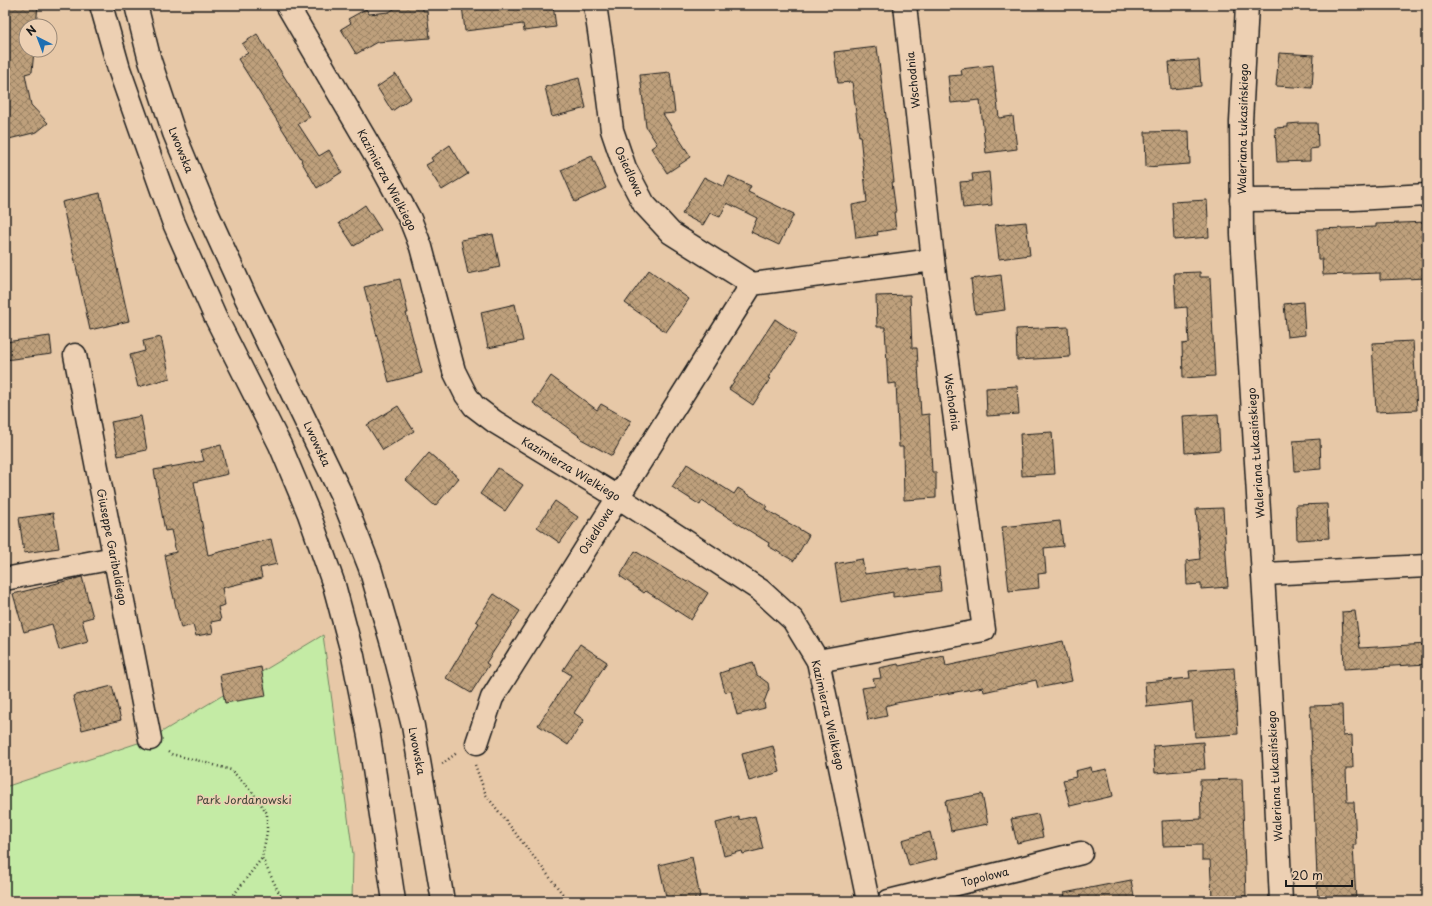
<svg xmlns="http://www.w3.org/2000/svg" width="1432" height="906" font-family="'Playpen Sans',sans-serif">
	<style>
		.green { fill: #c4eba5; stroke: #708460 }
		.building { fill: url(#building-cross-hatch); stroke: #1c1c1c }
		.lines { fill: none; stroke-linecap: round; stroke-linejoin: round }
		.minor-casing { stroke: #1c1c1c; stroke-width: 25 }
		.major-casing { stroke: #1c1c1c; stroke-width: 25 }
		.path { stroke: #1c1c1c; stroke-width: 2.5; stroke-dasharray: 1 3; stroke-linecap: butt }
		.minor { stroke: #edd0b3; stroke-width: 22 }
		.major { stroke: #edd0b3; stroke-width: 22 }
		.labels { text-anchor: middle; stroke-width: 3; stroke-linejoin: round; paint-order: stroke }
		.street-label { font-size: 11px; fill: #1c1c1c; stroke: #edd0b3 }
		.park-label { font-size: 11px; fill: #3e4537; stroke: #edd0b3 }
	</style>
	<defs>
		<pattern id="building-cross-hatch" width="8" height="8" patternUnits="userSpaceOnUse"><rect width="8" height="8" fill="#bea07b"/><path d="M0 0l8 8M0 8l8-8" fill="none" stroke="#9a8264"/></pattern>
	</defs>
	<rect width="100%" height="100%" fill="#e7c8a7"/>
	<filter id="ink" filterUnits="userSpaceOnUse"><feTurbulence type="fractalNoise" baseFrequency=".025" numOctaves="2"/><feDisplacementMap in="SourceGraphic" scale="8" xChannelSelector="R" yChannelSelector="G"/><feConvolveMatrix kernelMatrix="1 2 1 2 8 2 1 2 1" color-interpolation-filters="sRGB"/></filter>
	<g filter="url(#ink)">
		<polygon class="green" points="323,635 353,854 352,901 5,901 5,787 150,739"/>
		<g class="building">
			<polygon points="5,5 38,5 36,26 26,26 26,50 34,50 32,72 25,74 31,105 48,123 37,132 5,140"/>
			<polygon points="400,5 423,5 423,11 427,11 430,38 377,42 356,54 341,29 351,23 348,19 366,9 369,14 389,12"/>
			<polygon points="462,5 553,5 556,27 524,31 523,24 465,31"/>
			<polygon points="257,34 310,117 298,124 319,156 329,150 342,172 317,188 301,161 302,160 238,59 248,53 242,44"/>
			<polygon points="877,47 890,147 894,182 892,182 896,212 894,212 896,229 877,232 878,235 856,238 852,205 867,202 860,135 859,136 852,82 838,83 834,52"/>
			<polygon points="1279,53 1314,55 1312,88 1276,86"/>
			<polygon points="1199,60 1201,86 1171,89 1169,62"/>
			<polygon points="993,65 999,118 1013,116 1017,149 986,153 980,100 951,103 948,76 962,75 961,69"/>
			<polygon points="670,72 675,113 663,114 691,157 667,173 651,148 657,144 646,127 640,75"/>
			<polygon points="396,74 411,98 392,111 377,87"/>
			<polygon points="579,78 586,108 552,117 545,87"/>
			<polygon points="1300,123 1317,123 1318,148 1310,149 1310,161 1277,162 1275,128 1288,127 1288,124"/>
			<polygon points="1189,131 1190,164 1146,167 1145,132"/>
			<polygon points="450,145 468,174 442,190 426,165 433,161 431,158"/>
			<polygon points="592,156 606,188 575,202 561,170"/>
			<polygon points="989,172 992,205 963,208 960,182 973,181 972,174"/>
			<polygon points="729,176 751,186 748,192 794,214 779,245 751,232 757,218 727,203 720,217 710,213 703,225 682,214 704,177 724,187"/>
			<polygon points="100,193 129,321 90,330 62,202"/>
			<polygon points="1207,200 1209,237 1174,240 1172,202"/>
			<polygon points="365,205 381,230 354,246 339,223"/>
			<polygon points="1026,222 1030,255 999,259 995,225"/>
			<polygon points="1427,222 1427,278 1380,280 1380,273 1323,275 1322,259 1318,259 1317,229 1376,227 1376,224"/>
			<polygon points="493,234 500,267 468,274 461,240"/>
			<polygon points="649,270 689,299 666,332 625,303"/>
			<polygon points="1200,272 1200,277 1210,277 1215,376 1183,378 1182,344 1189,343 1187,307 1176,308 1174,273"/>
			<polygon points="1001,275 1005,310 975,314 971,279"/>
			<polygon points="400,279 408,313 406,313 422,373 389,382 364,287"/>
			<polygon points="910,295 912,348 917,348 921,415 929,414 932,472 936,472 936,498 904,500 903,447 899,447 896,383 888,384 885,327 877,327 876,296"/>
			<polygon points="1303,302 1305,335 1287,337 1284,304"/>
			<polygon points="515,304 523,341 488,348 481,312"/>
			<polygon points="775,319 797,334 768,378 770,379 753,405 729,389"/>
			<polygon points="1068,327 1070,357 1017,360 1016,329"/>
			<polygon points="50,336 52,354 5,360 5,342"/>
			<polygon points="161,337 170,378 138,387 130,355 145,351 143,341"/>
			<polygon points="1413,341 1417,410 1376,412 1372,343"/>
			<polygon points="551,376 597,410 601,404 631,421 612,456 581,439 582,438 533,403"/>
			<polygon points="1017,386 1019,414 987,416 986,388"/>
			<polygon points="398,406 414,431 383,450 367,425"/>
			<polygon points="1218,414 1220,450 1185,453 1183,416"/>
			<polygon points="141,416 147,450 118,456 111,422"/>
			<polygon points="1052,432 1055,474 1022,476 1020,434"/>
			<polygon points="1320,439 1321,469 1295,471 1293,441"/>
			<polygon points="221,445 228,474 194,482 208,555 271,539 277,564 260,568 262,578 222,588 225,605 218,607 221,620 211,622 213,633 196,636 193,625 181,628 170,582 165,555 176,552 171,530 165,531 154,470 204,461 201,450"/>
			<polygon points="429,453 459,478 435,506 406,480"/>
			<polygon points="687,464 734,494 738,488 767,506 765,509 809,535 794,561 768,546 769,543 702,501 700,505 672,487"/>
			<polygon points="498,468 523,485 505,511 480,494"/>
			<polygon points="555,501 578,517 560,543 537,527"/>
			<polygon points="1327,504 1329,538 1297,540 1296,505"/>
			<polygon points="1223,508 1228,587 1201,589 1201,584 1187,585 1186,561 1200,559 1196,509"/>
			<polygon points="53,513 59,548 24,553 19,518"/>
			<polygon points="1060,521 1063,546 1044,548 1046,573 1038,574 1039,588 1009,591 1002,527"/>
			<polygon points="635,551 687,582 688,580 708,593 691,620 646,591 644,593 620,576"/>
			<polygon points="862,559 865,574 909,568 909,571 939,567 941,591 893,597 893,592 841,602 835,564"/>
			<polygon points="82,577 93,617 82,620 88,642 59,650 52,624 24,632 13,594"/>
			<polygon points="494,594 520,611 486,663 489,665 471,693 446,678 479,623 476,621"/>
			<polygon points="1355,611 1360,648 1427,644 1427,664 1344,669 1342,612"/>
			<polygon points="1063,641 1072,681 1038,688 1036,680 984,692 983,687 896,703 885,706 887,716 868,720 862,688 875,686 873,679 881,678 879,668 898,664 899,666 944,656 946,666"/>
			<polygon points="580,644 607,662 574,713 584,720 568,745 538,725 571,675 563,670"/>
			<polygon points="753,662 757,675 768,683 769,689 764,702 765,708 737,715 731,691 725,692 720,673 729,670 728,669"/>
			<polygon points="261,667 266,696 225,703 220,675"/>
			<polygon points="1234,668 1238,734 1195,737 1192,702 1147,707 1145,682 1190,678 1189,671"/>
			<polygon points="112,686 121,720 82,730 73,696"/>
			<polygon points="1342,705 1343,736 1352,735 1353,768 1346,768 1347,802 1354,802 1356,845 1353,845 1356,901 1318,901 1310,706"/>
			<polygon points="1203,742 1205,769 1155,773 1153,746"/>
			<polygon points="773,746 780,772 749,781 742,754"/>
			<polygon points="1091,767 1092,772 1107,769 1113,796 1070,806 1063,780 1076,777 1075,771"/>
			<polygon points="1242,779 1246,896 1212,898 1210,860 1202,860 1202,845 1163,846 1162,821 1201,819 1200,780"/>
			<polygon points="982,794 988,824 951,831 945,801"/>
			<polygon points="1038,814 1043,837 1017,843 1011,819"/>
			<polygon points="755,816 763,849 743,854 742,851 724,856 716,823 739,817 739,820"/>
			<polygon points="930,832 937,859 909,866 902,840"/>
			<polygon points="692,857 700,897 684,901 667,901 659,865"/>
			<polygon points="1131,880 1135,901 1065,901 1064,893"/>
		</g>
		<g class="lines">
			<defs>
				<g id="minor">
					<polyline points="287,5 383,169 410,219 421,247 454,371 466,395 474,406 495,422 618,497 760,590 793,620 818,661 868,901"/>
					<polyline points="595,5 602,51 612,130 625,168 644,204 671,233 752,284"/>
					<polyline points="1247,5 1241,122 1242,234 1274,755 1281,901"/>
					<polyline points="1241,200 1354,199 1427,195"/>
					<polyline points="75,355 150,739"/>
					<polyline points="1263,574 1427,566"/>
					<polyline points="5,579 114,558"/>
					<polyline points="818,661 984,630 933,260 905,5"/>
					<polyline points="477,743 492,698 752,284 933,260"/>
					<polyline points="889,901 1081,853"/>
				</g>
				<g id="major">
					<polyline points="101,5 119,69 173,221 215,316 280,445 309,514 334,585 353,656 369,736 394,901"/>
					<polyline points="136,5 150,61 174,133 205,208 244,294 341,494 370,568 392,644 413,726 443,901"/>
				</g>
			</defs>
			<use href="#minor" class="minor-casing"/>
			<use href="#major" class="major-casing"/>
			<g class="path">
				<polyline points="168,752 171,754 200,761 231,770 251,790 267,813 267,832 262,858 283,901"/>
				<polyline points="442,764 458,752"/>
				<polyline points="475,765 486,795 568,901"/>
				<polyline points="229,901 262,858"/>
			</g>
			<use href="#minor" class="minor"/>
			<use href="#major" class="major"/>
		</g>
	</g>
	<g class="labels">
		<g class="street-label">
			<text transform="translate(913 80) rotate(-96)" y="4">Wschodnia</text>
			<text transform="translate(1243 129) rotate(-89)" y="4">Waleriana Łukasińskiego</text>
			<text transform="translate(181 150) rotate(68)" y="4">Lwowska</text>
			<text transform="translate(629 171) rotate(65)" y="4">Osiedlowa</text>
			<text transform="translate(387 180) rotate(62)" y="4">Kazimierza Wielkiego</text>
			<text transform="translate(952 402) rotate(82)" y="4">Wschodnia</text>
			<text transform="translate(317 444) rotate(65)" y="4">Lwowska</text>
			<text transform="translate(1256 453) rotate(-94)" y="4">Waleriana Łukasińskiego</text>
			<text transform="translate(571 469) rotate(31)" y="4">Kazimierza Wielkiego</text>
			<text transform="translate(596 531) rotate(-58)" y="4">Osiedlowa</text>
			<text transform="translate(112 547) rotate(79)" y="4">Giuseppe Garibaldiego</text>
			<text transform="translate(828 715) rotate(77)" y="4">Kazimierza Wielkiego</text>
			<text transform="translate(417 751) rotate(79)" y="4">Lwowska</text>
			<text transform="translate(1275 776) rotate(-93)" y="4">Waleriana Łukasińskiego</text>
			<text transform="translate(985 877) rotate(-14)" y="4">Topolowa</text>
		</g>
		<g class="park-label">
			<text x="244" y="804">Park Jordanowski</text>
		</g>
	</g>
	<rect width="1432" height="906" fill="none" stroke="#edd0b3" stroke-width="20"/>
	<rect x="10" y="10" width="1412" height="886" fill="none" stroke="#1c1c1c" stroke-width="1.5" filter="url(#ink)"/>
	<g transform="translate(38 38) rotate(318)"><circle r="19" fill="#edd0b3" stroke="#998877"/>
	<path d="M0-3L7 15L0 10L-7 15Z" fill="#1f6fb2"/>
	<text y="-6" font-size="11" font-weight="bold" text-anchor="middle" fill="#1c1c1c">N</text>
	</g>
	<path d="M1286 880v6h66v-6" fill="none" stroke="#1c1c1c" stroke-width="2"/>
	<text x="1292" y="880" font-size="12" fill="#1c1c1c" stroke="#edd0b3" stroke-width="3" paint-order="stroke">20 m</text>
</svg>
